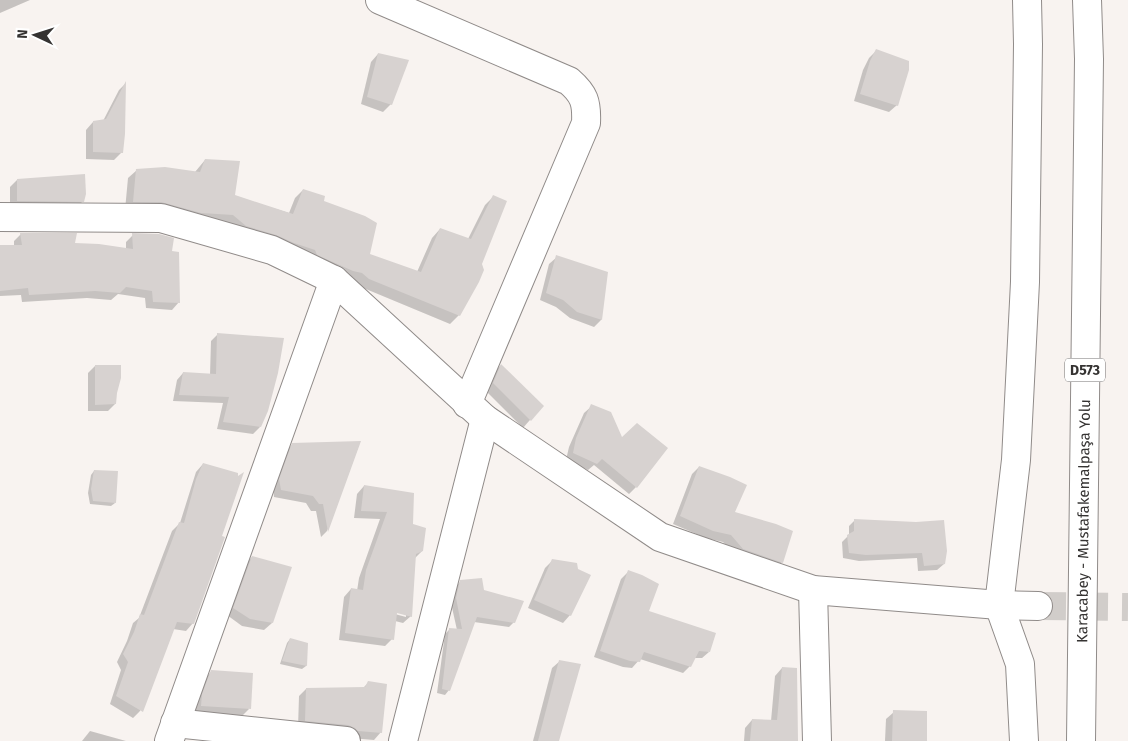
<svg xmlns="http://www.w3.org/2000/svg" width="1128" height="741" font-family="'Fira Sans',sans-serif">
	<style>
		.shadow { fill: #0003; fill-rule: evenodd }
		.building { fill: #d7d2d0 }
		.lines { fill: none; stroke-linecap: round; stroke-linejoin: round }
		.tertiary-tunnel { stroke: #d1cdca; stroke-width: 28; stroke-dasharray: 28 14; stroke-linecap: butt }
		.minor-casing { stroke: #908b89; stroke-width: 30 }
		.tertiary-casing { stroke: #908b89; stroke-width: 30 }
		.trunk-casing { stroke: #908b89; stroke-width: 30 }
		.minor { stroke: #fff; stroke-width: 28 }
		.tertiary { stroke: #fff; stroke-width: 28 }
		.trunk { stroke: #fff; stroke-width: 28 }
		.labels { text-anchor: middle; stroke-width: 4.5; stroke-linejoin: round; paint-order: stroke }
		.shield { fill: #fff; stroke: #727070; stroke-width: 1 }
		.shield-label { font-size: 14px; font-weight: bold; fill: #353332 }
		.street-label { font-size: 15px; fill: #353332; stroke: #fff }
	</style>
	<rect width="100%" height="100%" fill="#f8f3f0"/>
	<g class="shadow">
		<polygon points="0,0 30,0 0,13"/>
		<polygon points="877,50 897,105 889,112 854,101 863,70 869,58"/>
		<polygon points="378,54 391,104 383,112 361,104 371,62"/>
		<polygon points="125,84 122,152 114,160 86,159 86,130 93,122 103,121 119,90"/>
		<polygon points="205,160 234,196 289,213 295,198 303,190 323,202 368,255 417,272 432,238 440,229 468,239 485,205 494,196 459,315 450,324 361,287 125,210 128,178 137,170 195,172"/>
		<polygon points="17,180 83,201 75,209 10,208 10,187"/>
		<polygon points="21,234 73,244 126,249 126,242 133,235 171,252 179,302 172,310 146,308 145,298 118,294 111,300 87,298 22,302 21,295 0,296 0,246 14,246 14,241"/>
		<polygon points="557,257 606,273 601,320 594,327 570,318 556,307 540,300 549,264"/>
		<polygon points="218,334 260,427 253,434 217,429 223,403 173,401 177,380 183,373 210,375 211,341"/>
		<polygon points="501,365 542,406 523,428 486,391 494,372"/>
		<polygon points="95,366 115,404 108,411 88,411 88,373"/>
		<polygon points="592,406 636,487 629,494 594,465 588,470 566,460 569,447 584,413"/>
		<polygon points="360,442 327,531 321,537 316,511 311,511 306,503 274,497 273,487 285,452 293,444"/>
		<polygon points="203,464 193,623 186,631 173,629 140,711 133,718 110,704 121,670 117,662 127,641 133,623 139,618 172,531 180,523 196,472"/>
		<polygon points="699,467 733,513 782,562 775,569 736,556 723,542 706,538 673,524 692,474"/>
		<polygon points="94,471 115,503 111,506 90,504 88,493 91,475"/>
		<path d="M364,486L412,525L422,551L415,558L411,616L403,623L395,621L392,639L385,646L339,640L344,597L351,589L357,591L359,578L380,519L354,518L357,494ZM392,611L406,614V617L391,613Z"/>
		<polygon points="855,520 916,523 944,564 937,570 918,571 917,558 859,561 843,558 842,542 849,535 849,526"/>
		<polygon points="252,557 272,623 264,630 242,626 227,615 245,564"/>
		<polygon points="553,560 570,615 563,623 528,608 545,568"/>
		<polygon points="628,572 648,612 709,652 702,658 694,658 690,666 683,673 640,659 632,668 623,667 594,657 621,579"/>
		<polygon points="461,581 482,591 514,622 509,627 474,622 449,690 445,695 437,693 445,634 450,629 457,630 451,603 456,586"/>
		<polygon points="290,639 307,644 306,666 302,669 280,664 287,643"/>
		<polygon points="560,661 558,741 533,741 552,668"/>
		<polygon points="782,668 796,741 744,741 745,728 752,720 771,721 775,676"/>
		<polygon points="212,671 249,709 242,716 194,713 195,703 204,679"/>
		<polygon points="369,682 381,732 374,740 350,738 298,728 299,696 306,689 362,689"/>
		<polygon points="894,712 926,741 885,741 886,719"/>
		<polygon points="90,731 126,741 82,741"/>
	</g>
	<g class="building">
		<polygon points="876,49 909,61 909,70 898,106 860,94 870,61"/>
		<polygon points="378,53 409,60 392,105 367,97"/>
		<polygon points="126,81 125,134 123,153 93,152 93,121 106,119"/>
		<polygon points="205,159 240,161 235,195 293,214 303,189 325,196 324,201 365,216 377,223 370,254 421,272 440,228 471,239 493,195 507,201 482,264 484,270 479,282 460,316 369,279 362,273 353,271 317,255 315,250 294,243 276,235 246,226 233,215 201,213 161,202 133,202 136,169 165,167 200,172"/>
		<polygon points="85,174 86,194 84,202 17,201 17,179"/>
		<polygon points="20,233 77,233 75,243 99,244 133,249 132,233 159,234 174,238 172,251 179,252 180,303 153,302 152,291 126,287 120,293 95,291 29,295 28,288 0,291 0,245 22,245"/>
		<polygon points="556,255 608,272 602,320 577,312 563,300 546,293"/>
		<polygon points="217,333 284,338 278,373 268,411 261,427 223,422 229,397 179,395 183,372 216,374"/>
		<polygon points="501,364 544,406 531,421 493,383"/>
		<polygon points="95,365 121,365 121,378 117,393 116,404 95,405"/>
		<polygon points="591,404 611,412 622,437 637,423 668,448 637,488 602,459 597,464 573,453 576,438"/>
		<polygon points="361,441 328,532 323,504 319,504 313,496 281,490 279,479 292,443"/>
		<polygon points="203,463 238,473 238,476 244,472 222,536 225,537 194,624 177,622 143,712 116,696 128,662 123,654 134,632 140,614 144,615 179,522 184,523 196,479"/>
		<polygon points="699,466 730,477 747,485 735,512 776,524 793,531 783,563 743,549 731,535 713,531 680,516"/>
		<polygon points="94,470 118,471 116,503 93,501 91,489"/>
		<polygon points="364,485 414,493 413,524 426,528 423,551 416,554 412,617 397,613 394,640 345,633 351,588 363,590 366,570 387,512 361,511"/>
		<polygon points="854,519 916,522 944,520 947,551 945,564 924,566 922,553 866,555 849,553 847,535 854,531"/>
		<polygon points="252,556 292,567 273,623 250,619 233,608"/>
		<polygon points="552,559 577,563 578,569 591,575 571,616 534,600"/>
		<polygon points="628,570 642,575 659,584 649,611 716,633 710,652 699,651 691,667 644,652 640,662 630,661 600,651"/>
		<polygon points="482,578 484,590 524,601 515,623 477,617 450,691 442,689 449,628 462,629 456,598 460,580"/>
		<polygon points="290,638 308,643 307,666 282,661"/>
		<polygon points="559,660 581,664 559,741 538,741"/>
		<polygon points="782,667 797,668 798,741 750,741 752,719 777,720"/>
		<polygon points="211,670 253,673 251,709 201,706 202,694"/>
		<polygon points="368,681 387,684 382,733 358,731 355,728 348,725 305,721 306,688 365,687"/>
		<polygon points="893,710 927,711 927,741 892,741"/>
	</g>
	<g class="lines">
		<polyline class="tertiary-tunnel" points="1038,606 1128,607"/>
		<defs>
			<g id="minor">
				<path d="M380,0L569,81C584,94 587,102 586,123L467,404"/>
				<polyline points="813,590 817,741"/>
				<polyline points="175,723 346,741"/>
				<polyline points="169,741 334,280"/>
				<polyline points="403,741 485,419"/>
				<polyline points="1024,741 1020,664 999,605 1016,460 1025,282 1028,44 1027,0"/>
			</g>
			<polyline id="tertiary" points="0,217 161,218 272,250 334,280 485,419 660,537 813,590 999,605 1038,606"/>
			<g id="trunk">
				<path id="s1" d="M1081,741L1089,59L1087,0"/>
			</g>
		</defs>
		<use href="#minor" class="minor-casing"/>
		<use href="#tertiary" class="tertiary-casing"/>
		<use href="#trunk" class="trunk-casing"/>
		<use href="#minor" class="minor"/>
		<use href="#tertiary" class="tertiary"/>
		<use href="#trunk" class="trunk"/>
	</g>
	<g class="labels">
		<rect class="shield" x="1065" y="358.5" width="40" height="23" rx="4"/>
		<g class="shield-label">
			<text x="1085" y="375">D573</text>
		</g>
		<g class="street-label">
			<text dy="5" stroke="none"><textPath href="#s1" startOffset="220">Karacabey - Mustafakemalpaşa Yolu</textPath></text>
		</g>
	</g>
	<g transform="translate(35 35) rotate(274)" stroke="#ffffff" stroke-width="4" paint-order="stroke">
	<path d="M0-4L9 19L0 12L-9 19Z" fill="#353332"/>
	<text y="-8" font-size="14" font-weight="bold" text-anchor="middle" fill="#353332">N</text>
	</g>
</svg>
